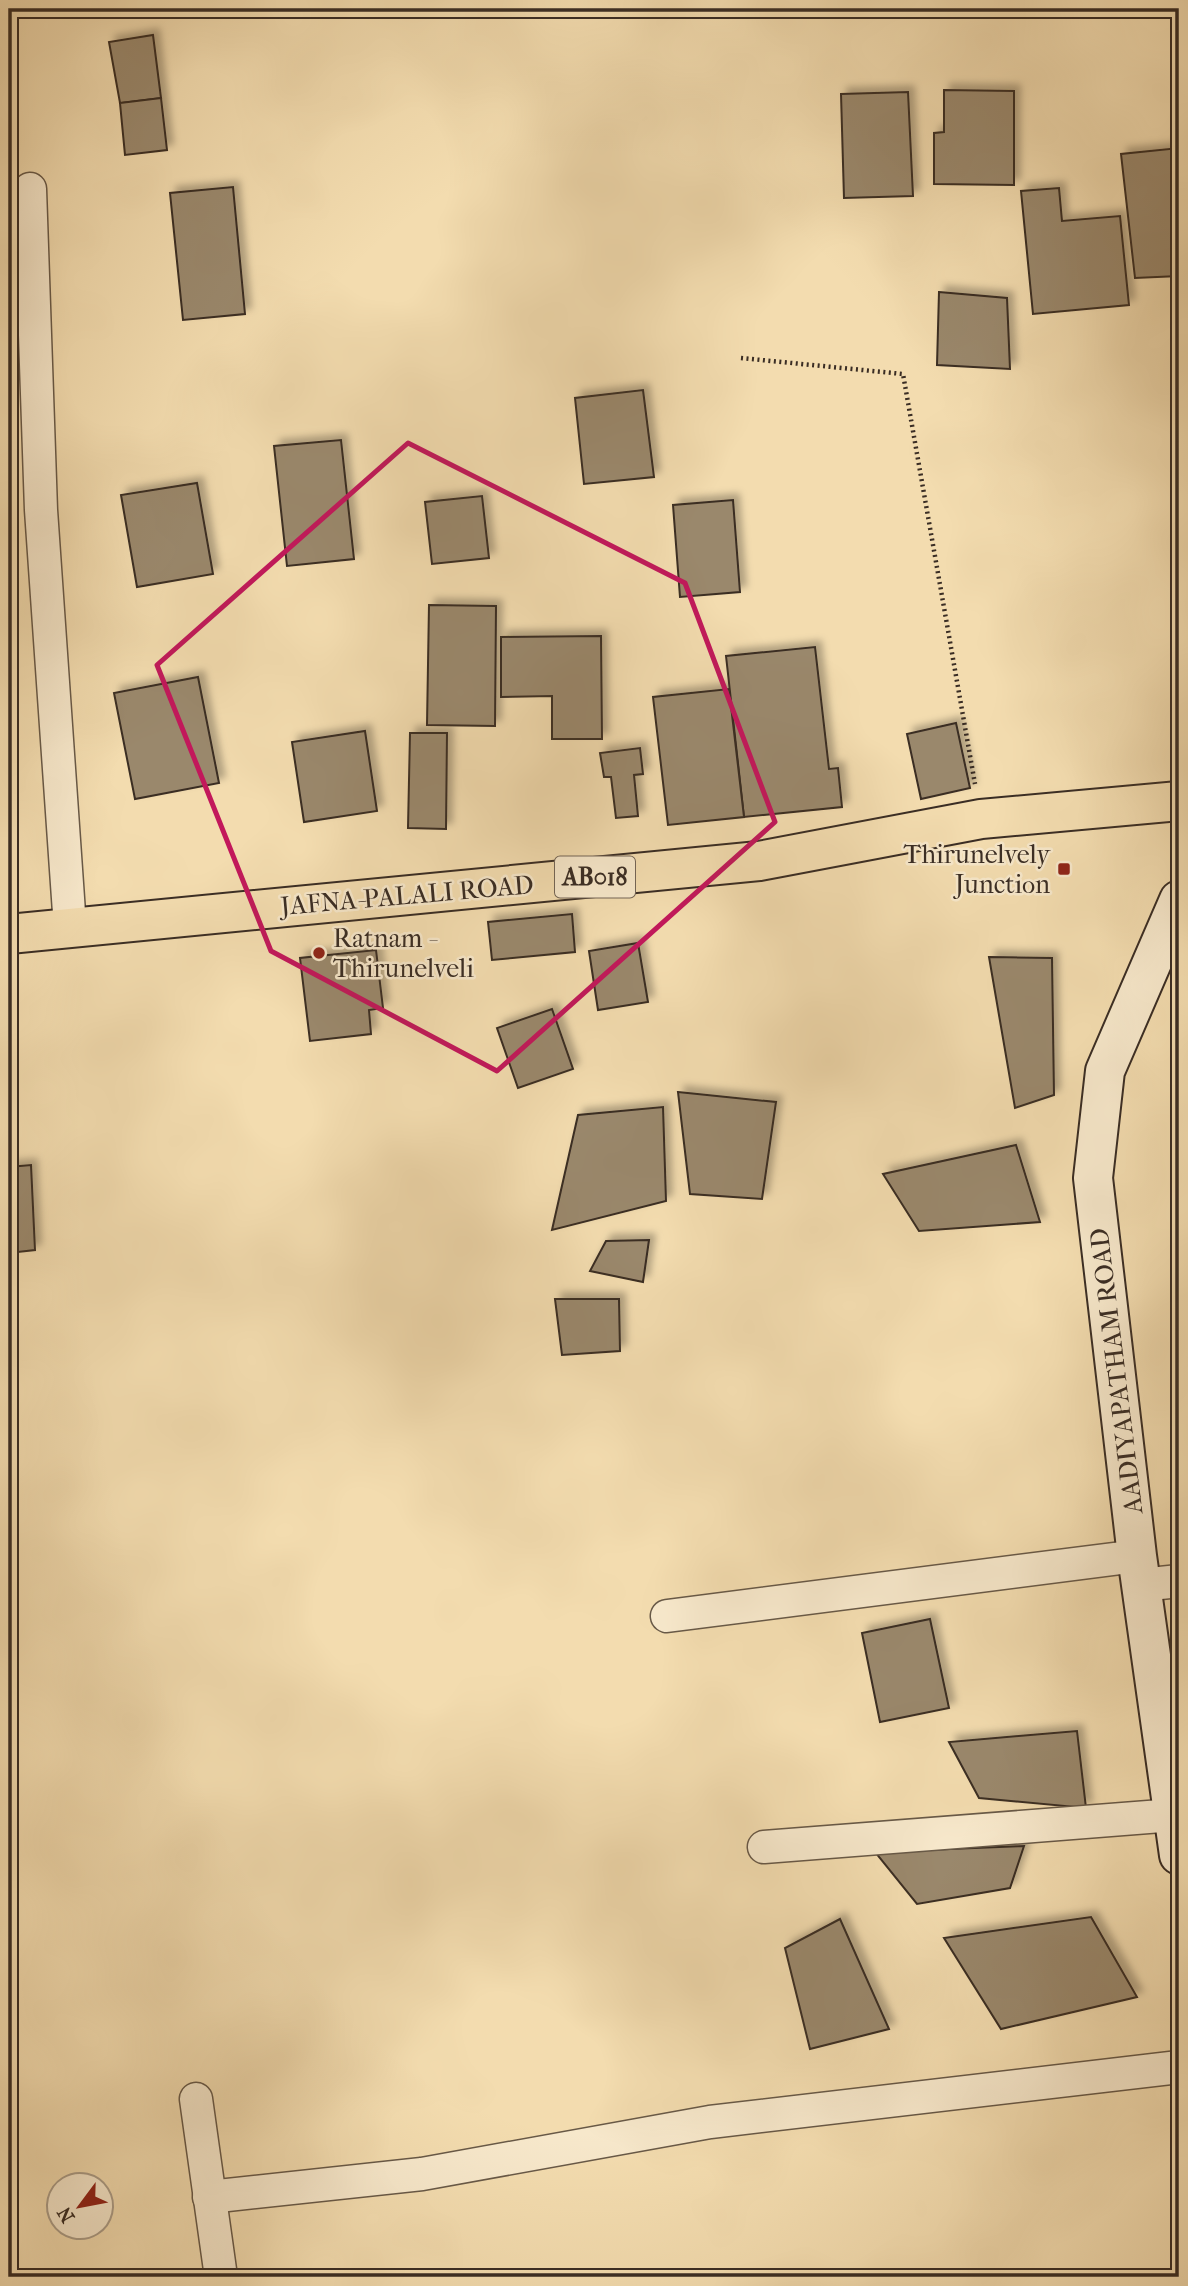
<svg xmlns="http://www.w3.org/2000/svg" width="1188" height="2286" font-family="'IM FELL French Canon',serif">
	<style>
		.building { fill: #9a886c; stroke: #3a2d24; stroke-width: 2; filter: url(#shadow) }
		.lines { fill: none; stroke-linecap: round; stroke-linejoin: round }
		.street-casing { stroke: #685947; stroke-width: 35 }
		.secondary-casing { stroke: #3a2d24; stroke-width: 42 }
		.primary-casing { stroke: #3a2d24; stroke-width: 42 }
		.path { stroke: #3a2d24; stroke-width: 4.5; stroke-dasharray: 2 3.5; stroke-linecap: butt }
		.street { stroke: #f7e8cb; stroke-width: 32 }
		.secondary { stroke: #f7e8cb; stroke-width: 38 }
		.primary { stroke: #f3dcaf; stroke-width: 38 }
		.marked { fill: none; stroke: #c2185b; stroke-width: 5; stroke-linejoin: round }
		.poi-dot { fill: #8f2418; stroke: #f7e8cb; stroke-width: 2.5 }
		.labels { text-anchor: middle; stroke-width: 5; stroke-linejoin: round; paint-order: stroke }
		.shield { fill: #f7e8cb; stroke: #736556; stroke-width: 2 }
		.shield-label { font-size: 24px; font-weight: bold; fill: #3a2d24 }
		.poi-label { font-size: 26px; fill: #3a2d24; stroke: #f7e8cb; text-anchor: end }
		.street-label { font-size: 26px; fill: #3a2d24; stroke: #f7e8cb }
	</style>
	<defs>
		<filter id="shadow"><feDropShadow dx="6" dy="-6" stdDeviation="3.5" flood-color="#0004"/></filter>
	</defs>
	<rect width="100%" height="100%" fill="#f3dcaf"/>
	<filter id="stains"><feTurbulence type="fractalNoise" baseFrequency=".00286" numOctaves="4"/><feColorMatrix values="0 0 0 0 .2 0 0 0 0 .09 0 0 0 0 .02 0 0 0 .5 -.17"/></filter>
	<radialGradient id="worn" r=".72"><stop offset=".6" stop-color="#630" stop-opacity="0"/><stop offset="1" stop-color="#630" stop-opacity=".3"/></radialGradient>
	<g class="building">
		<polygon points="10,9 74,9 74,10 10,11"/>
		<polygon points="153,35 161,98 120,103 109,42"/>
		<polygon points="944,90 1014,91 1014,185 934,184 934,133 944,132"/>
		<polygon points="908,92 913,196 844,198 841,94"/>
		<polygon points="161,98 167,150 125,155 120,103"/>
		<polygon points="1179,148 1179,276 1135,278 1121,154"/>
		<polygon points="233,187 245,314 183,320 170,193"/>
		<polygon points="1059,188 1062,221 1120,216 1129,305 1033,314 1021,191"/>
		<polygon points="939,292 1007,298 1010,369 937,365"/>
		<polygon points="643,390 654,477 584,484 575,398"/>
		<polygon points="341,440 354,559 287,566 274,446"/>
		<polygon points="197,483 213,574 137,587 121,495"/>
		<polygon points="482,496 489,558 432,564 425,502"/>
		<polygon points="733,500 740,592 680,597 673,505"/>
		<polygon points="429,605 496,606 495,726 427,725"/>
		<polygon points="601,636 602,739 552,739 552,696 501,697 501,637"/>
		<polygon points="815,647 829,769 838,768 842,807 744,817 726,656"/>
		<polygon points="198,677 219,783 135,799 114,693"/>
		<polygon points="729,689 744,817 668,825 653,697"/>
		<polygon points="956,723 970,788 921,799 907,734"/>
		<polygon points="365,731 377,811 304,822 292,742"/>
		<polygon points="410,733 447,733 446,829 408,828"/>
		<polygon points="640,748 643,774 634,775 638,816 616,818 611,777 604,777 600,753"/>
		<polygon points="572,914 575,952 492,960 488,922"/>
		<polygon points="638,943 648,1002 598,1010 589,951"/>
		<polygon points="376,950 383,1008 369,1010 371,1034 310,1041 300,958"/>
		<polygon points="989,957 1052,958 1054,1095 1015,1108"/>
		<polygon points="552,1009 573,1069 518,1088 497,1028"/>
		<polygon points="678,1092 776,1102 762,1199 690,1194"/>
		<polygon points="663,1107 666,1201 552,1230 578,1115"/>
		<polygon points="1016,1145 1040,1222 919,1231 883,1174"/>
		<polygon points="31,1165 35,1250 9,1253 9,1167"/>
		<polygon points="649,1240 643,1282 590,1271 606,1241"/>
		<polygon points="555,1299 619,1299 620,1351 562,1355"/>
		<polygon points="930,1619 949,1708 880,1722 862,1633"/>
		<polygon points="1077,1731 1086,1808 979,1798 949,1742"/>
		<polygon points="1024,1846 1010,1888 917,1904 875,1852"/>
		<polygon points="1091,1917 1137,1997 1001,2029 944,1938"/>
		<polygon points="840,1919 889,2029 810,2049 785,1948"/>
	</g>
	<g class="lines">
		<defs>
			<g id="street">
				<polyline points="30,189 41,510 70,927"/>
				<polyline points="1141,1585 1179,1581"/>
				<polyline points="667,1616 1137,1556"/>
				<polyline points="764,1847 1174,1815"/>
				<polyline points="196,2099 221,2277"/>
				<polyline points="209,2197 422,2174 710,2122 1179,2067"/>
			</g>
			<polyline id="secondary" points="1179,900 1105,1071 1093,1178 1137,1556 1179,1855"/>
			<polyline id="primary" points="9,934 759,861 981,819 1179,801"/>
		</defs>
		<use href="#street" class="street-casing"/>
		<use href="#secondary" class="secondary-casing"/>
		<use href="#primary" class="primary-casing"/>
		<polyline class="path" points="741,358 903,374 975,784"/>
		<use href="#street" class="street"/>
		<use href="#secondary" class="secondary"/>
		<use href="#primary" class="primary"/>
	</g>
	<path class="marked" d="M408,443L685,583L775,822L497,1071L271,951L157,665Z"/>
	<g class="poi-dot">
		<rect x="1057" y="862" width="14" height="14" rx="3.5"/>
		<circle cx="319" cy="953" r="7"/>
	</g>
	<g class="labels">
		<rect class="shield" x="555" y="856.5" width="80" height="41" rx="5"/>
		<g class="shield-label">
			<text x="595" y="885">AB018</text>
		</g>
		<g class="poi-label">
			<text x="1050" y="863">Thirunelvely<tspan x="1050" dy="30">Junction</tspan></text>
			<text x="333" y="947" text-anchor="start">Ratnam -<tspan x="333" dy="30">Thirunelveli</tspan></text>
		</g>
		<g class="street-label">
			<text transform="translate(407 895) rotate(-5)" y="9">JAFNA-PALALI ROAD</text>
			<text transform="translate(1116 1371) rotate(-97)" y="9">AADIYAPATHAM ROAD</text>
		</g>
	</g>
	<rect width="1188" height="2286" fill="none" stroke="#f3dcaf" stroke-width="35"/>
	<rect x="10" y="10" width="1167" height="2265" fill="none" stroke="#3a2d24" stroke-width="3.5"/>
	<rect x="18" y="18" width="1153" height="2251" fill="none" stroke="#3a2d24" stroke-width="2"/>
	<g transform="translate(80 2206) rotate(238)"><circle r="33" fill="#f7e8cb" stroke="#ab9d88" stroke-width="2"/>
	<path d="M0-5L12 26L0 18L-12 26Z" fill="#8f2418"/>
	<text y="-10" font-size="19" font-weight="bold" text-anchor="middle" fill="#3a2d24">N</text>
	</g>
	<rect width="100%" height="100%" filter="url(#stains)"/>
	<rect width="100%" height="100%" fill="url(#worn)"/>
</svg>
